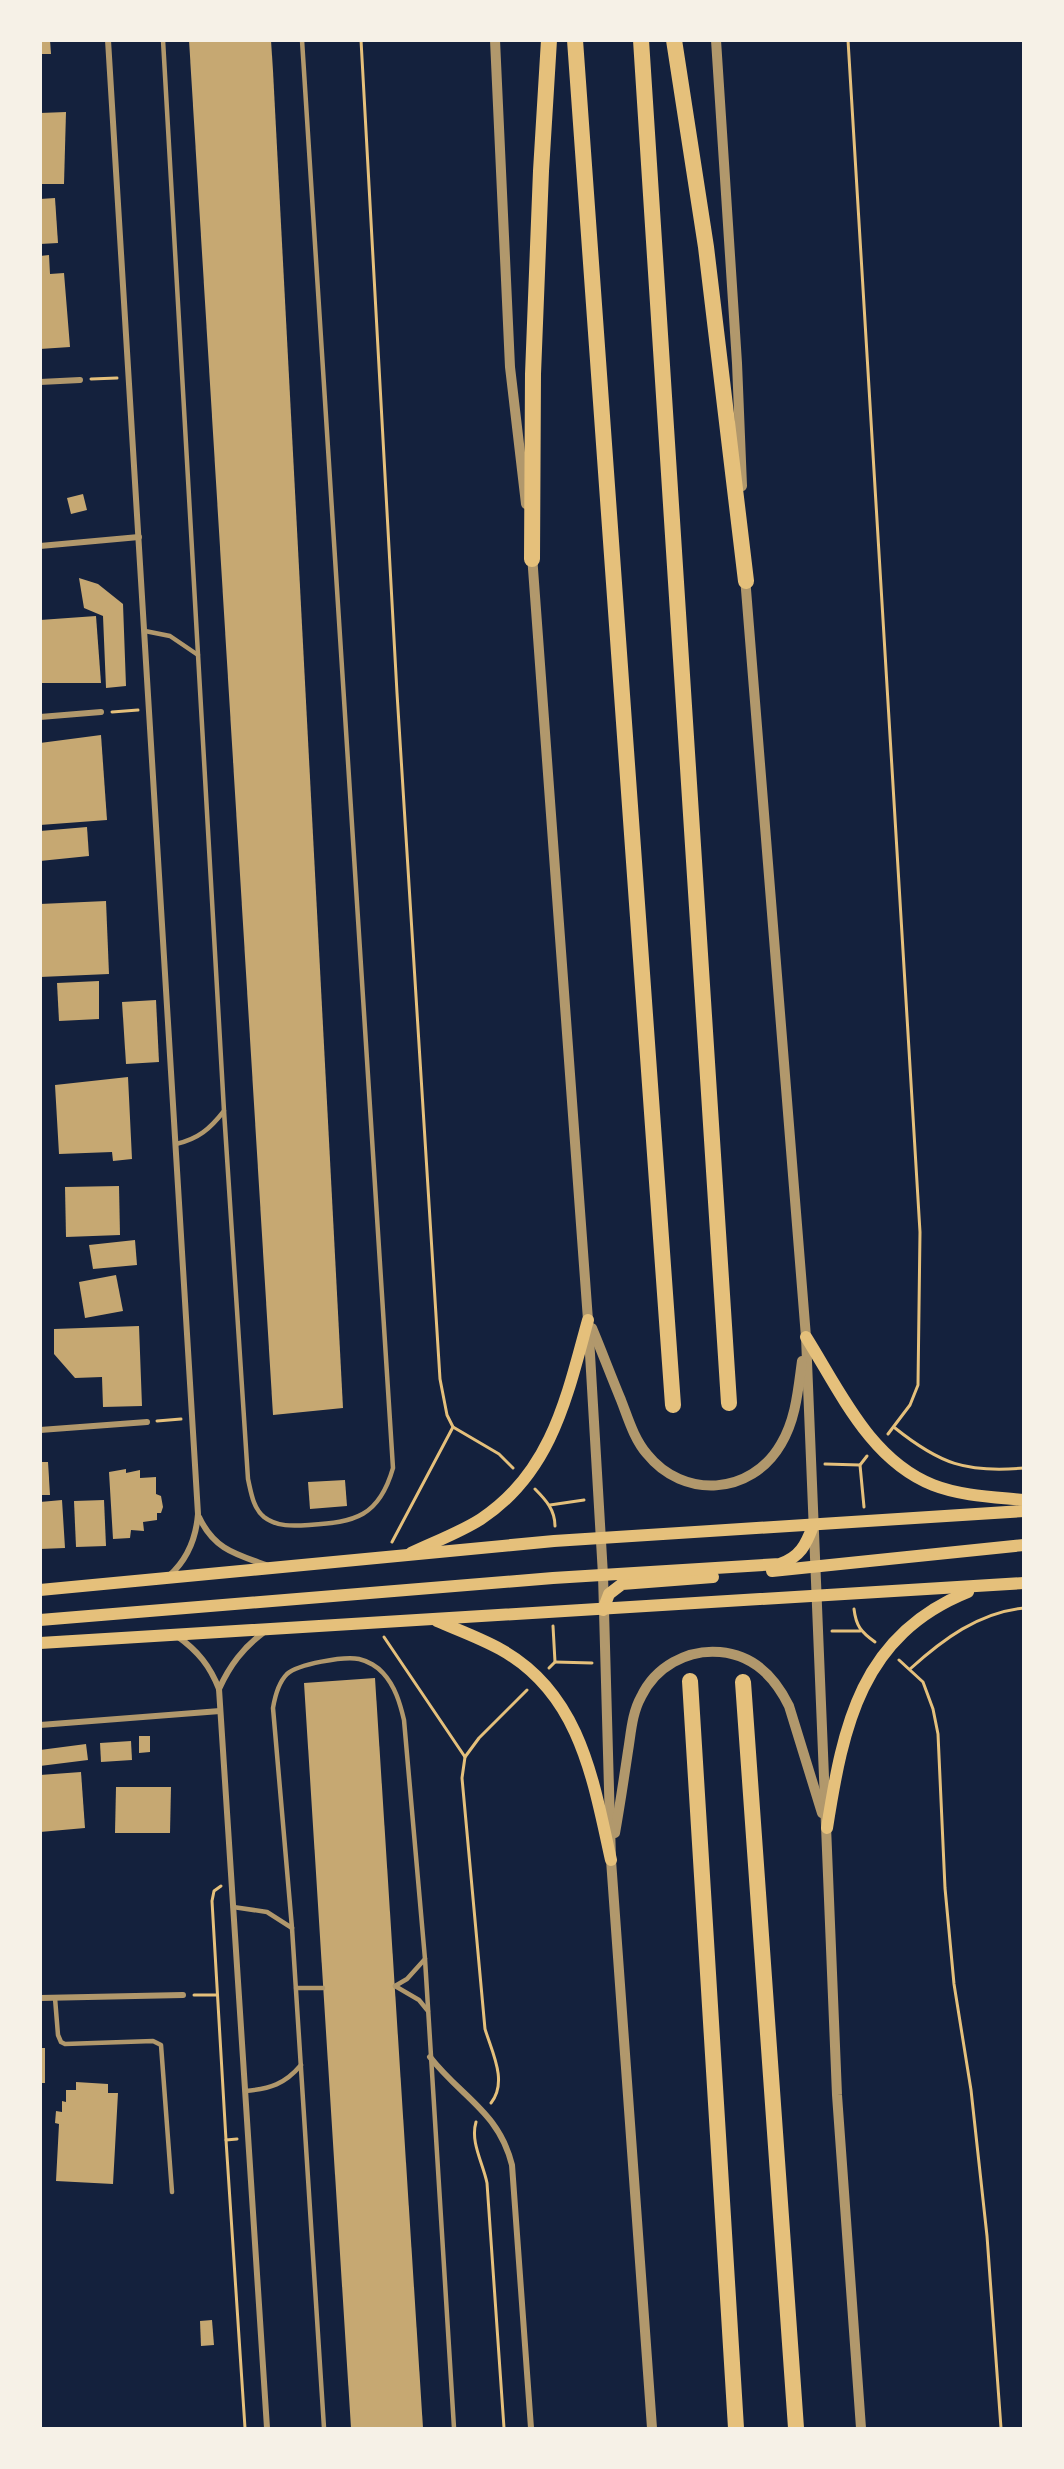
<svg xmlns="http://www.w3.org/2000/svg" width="1064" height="2469" font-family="Overpass,sans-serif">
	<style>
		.building { fill: #c6a872 }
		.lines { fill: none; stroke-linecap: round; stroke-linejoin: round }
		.path { stroke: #e5c07b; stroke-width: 3 }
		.service { stroke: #b1986c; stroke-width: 4.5 }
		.minor { stroke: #b1986c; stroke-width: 6 }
		.tertiary { stroke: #b1986c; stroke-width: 10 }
		.secondary { stroke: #e5c07b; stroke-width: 12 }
		.trunk { stroke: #e5c07b; stroke-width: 16 }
	</style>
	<rect width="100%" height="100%" fill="#14213d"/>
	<g class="building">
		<polygon points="40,40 50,40 51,54 40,54"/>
		<polygon points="189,40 271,40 273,71 343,1408 273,1415"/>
		<polygon points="66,112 64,184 40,184 40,113"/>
		<polygon points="55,198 58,243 40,244 40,199"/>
		<polygon points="49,255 50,274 64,273 70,347 40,349 40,256"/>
		<polygon points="83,494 87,510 71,514 67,498"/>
		<polygon points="79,578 98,584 123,604 126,686 106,688 103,616 84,608"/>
		<polygon points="96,616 101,683 42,683 40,620"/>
		<polygon points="101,735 107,820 40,825 40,743"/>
		<polygon points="87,827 89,856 40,861 40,831"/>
		<polygon points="106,901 109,974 40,977 40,904"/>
		<polygon points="99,981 99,1019 59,1021 57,983"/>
		<polygon points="156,1000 159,1062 126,1064 122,1002"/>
		<polygon points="128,1077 132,1159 113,1161 112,1152 59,1154 55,1085"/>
		<polygon points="119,1186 120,1235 66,1237 65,1187"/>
		<polygon points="135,1240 137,1265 93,1269 89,1245"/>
		<polygon points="116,1275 123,1311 85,1318 79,1282"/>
		<polygon points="139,1326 142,1406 103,1407 102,1377 75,1378 54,1354 54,1329"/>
		<polygon points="40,1462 48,1462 50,1495 40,1495"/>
		<polygon points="126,1469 126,1473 140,1470 140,1478 156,1477 156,1494 161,1496 163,1507 161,1513 157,1513 157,1520 143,1522 144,1531 131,1530 130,1538 113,1539 109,1472"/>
		<polygon points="345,1480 347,1506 310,1509 308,1482"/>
		<polygon points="62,1500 65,1548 40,1549 40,1502"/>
		<polygon points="104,1500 106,1546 76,1547 74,1501"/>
		<polygon points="375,1678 423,2428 351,2428 304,1683"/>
		<polygon points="139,1736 150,1736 150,1752 139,1753"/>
		<polygon points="131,1741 132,1760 101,1762 100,1743"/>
		<polygon points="86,1744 88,1760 40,1766 40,1750"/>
		<polygon points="81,1772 85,1828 40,1832 40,1775"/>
		<polygon points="116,1787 171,1787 170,1833 115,1833"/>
		<rect x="40" y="2048" width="5" height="35"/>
		<polygon points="76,2082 108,2084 108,2093 118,2093 113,2184 56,2181 59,2124 55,2123 56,2111 62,2112 62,2101 66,2102 66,2090 76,2090"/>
		<polygon points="212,2320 214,2345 201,2346 200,2321"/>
	</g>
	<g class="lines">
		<g class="path">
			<polyline points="361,40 397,693 440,1379 447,1415 453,1427 499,1454 513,1468"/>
			<polyline points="848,40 920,1232 918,1385 910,1405 888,1434"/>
			<polyline points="91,379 117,378"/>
			<polyline points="112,712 138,710"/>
			<polyline points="157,1421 181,1419"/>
			<path d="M895,1428C940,1464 966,1473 1024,1468"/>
			<polyline points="825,1464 860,1465"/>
			<path d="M535,1489C546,1500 555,1510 555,1526"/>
			<polyline points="550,1505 584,1500"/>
			<polyline points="864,1507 860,1465 867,1456"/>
			<polyline points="392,1542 453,1427"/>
			<path d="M854,1609C856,1626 861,1632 875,1642"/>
			<polyline points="832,1631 860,1631"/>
			<polyline points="384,1637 465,1757"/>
			<polyline points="899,1660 923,1682 933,1709 938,1734 945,1888 954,1984 971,2090 987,2236 1001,2428"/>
			<polyline points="555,1662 592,1663"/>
			<polyline points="549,1668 555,1662 553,1626"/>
			<path d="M910,1669C942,1640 979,1612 1024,1608"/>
			<polyline points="221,1886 214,1891 212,1901 226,2140 237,2139"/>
			<polyline points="194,1995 216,1995"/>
			<path d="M491,2103C508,2082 492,2052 485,2029L462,1778L465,1757L479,1738L527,1690"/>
			<path d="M476,2122C470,2142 483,2163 487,2183L504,2428"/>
			<polyline points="226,2140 245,2428"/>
		</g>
		<g class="service">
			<path d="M163,40L224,1111L248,1479C251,1492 253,1508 264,1517C277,1527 293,1526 309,1525C355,1522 379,1517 393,1468L302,40"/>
			<polyline points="145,631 170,636 198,655"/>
			<path d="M176,1144C198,1139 210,1129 224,1111"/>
			<polyline points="233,1907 267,1912 292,1928"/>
			<polyline points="395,1986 419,2000 428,2011"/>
			<polyline points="395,1986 407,1979 425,1959"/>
			<polyline points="296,1988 323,1988"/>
			<polyline points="55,1998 58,2035 61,2042 65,2044 153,2041 161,2045 172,2192"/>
			<path d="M245,2091C270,2089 285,2084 301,2065"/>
			<path d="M324,2428L292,1928L273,1708C275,1696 278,1683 287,1674C298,1664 344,1656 359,1659C368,1661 378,1667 383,1673C395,1686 400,1703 404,1720L425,1959L454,2428"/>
		</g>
		<g class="minor">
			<path d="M108,40L198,1514C196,1539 188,1559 169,1576"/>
			<polyline points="40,382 80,380"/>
			<polyline points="40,546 139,537"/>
			<polyline points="40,717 101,712"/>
			<polyline points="40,1430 147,1422"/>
			<path d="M199,1517C214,1549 235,1554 266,1565"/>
			<path d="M177,1636C198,1651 210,1666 219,1689L267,2428"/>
			<path d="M219,1689C230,1665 243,1648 264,1632"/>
			<polyline points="40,1725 220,1711"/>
			<polyline points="40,1998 183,1995"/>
			<path d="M430,2057C461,2097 499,2112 512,2165L531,2428"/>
		</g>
		<g class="tertiary">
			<polyline points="495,40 510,367 526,504"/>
			<polyline points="716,40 737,363 742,486"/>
			<polyline points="532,555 588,1320 603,1575 611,1860 652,2428"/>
			<polyline points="745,577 806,1337 837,2095 861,2428"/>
			<path d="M592,1328C602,1352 611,1376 621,1400C628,1418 634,1439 647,1454C683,1499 751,1496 781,1444C796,1419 798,1390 802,1361"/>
			<path d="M615,1833C620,1805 624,1778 628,1751C631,1733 632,1713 641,1697C655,1667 687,1649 720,1652C754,1655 775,1677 789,1706L822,1813"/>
		</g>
		<g class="secondary">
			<path d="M806,1337C840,1391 870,1460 933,1485C961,1496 994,1497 1024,1500"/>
			<path d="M411,1553C434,1542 459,1533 481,1519C552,1472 567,1396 588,1320"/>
			<polyline points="772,1571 1024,1545"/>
			<polyline points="40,1590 554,1541 1024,1511"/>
			<polyline points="603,1610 609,1594 622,1584 713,1577"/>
			<path d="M40,1620L553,1578L780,1564C800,1557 806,1545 813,1526"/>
			<path d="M437,1621C458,1630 480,1638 500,1649C580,1693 593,1779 611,1860"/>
			<polyline points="40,1643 1024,1583"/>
			<path d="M827,1828C843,1726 861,1635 968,1592"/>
		</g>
		<g class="trunk">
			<polyline points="575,40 673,1405"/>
			<polyline points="641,40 729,1403"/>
			<polyline points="674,40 706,247 746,581"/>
			<polyline points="532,559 533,374 541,171 549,40"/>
			<polyline points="690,1681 736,2428"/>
			<polyline points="743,1682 796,2428"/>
		</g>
	</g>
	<rect width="1064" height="2469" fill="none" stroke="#f6f1e7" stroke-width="84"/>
</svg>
